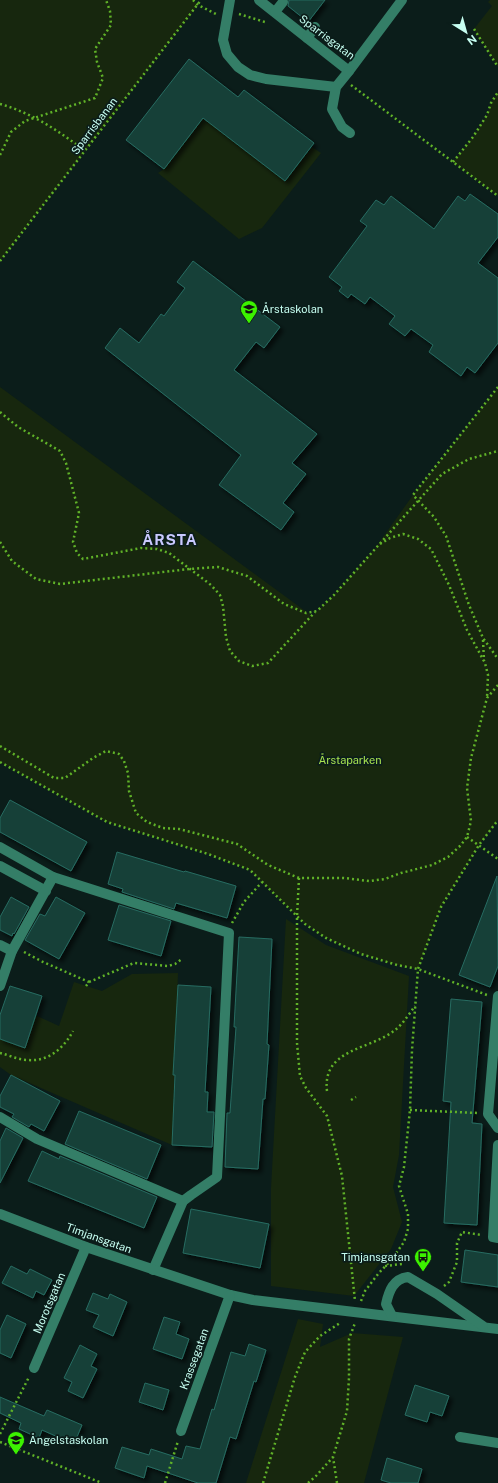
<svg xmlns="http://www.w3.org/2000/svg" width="498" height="1483" font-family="'Public Sans',sans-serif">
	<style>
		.green { fill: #17270e }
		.building { fill: #163f39; stroke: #276c61; filter: url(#shadow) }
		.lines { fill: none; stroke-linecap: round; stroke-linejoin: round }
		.path { stroke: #60b228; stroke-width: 2.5; stroke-dasharray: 2 3; stroke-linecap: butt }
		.minor { stroke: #347e67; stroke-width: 10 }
		.labels { text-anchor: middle; stroke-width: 3.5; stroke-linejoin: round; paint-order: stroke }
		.street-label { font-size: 11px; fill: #c7fff2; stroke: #0b1d1a }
		.poi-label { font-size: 11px; fill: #c7fff2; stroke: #0b1d1a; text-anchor: start }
		.park-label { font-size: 11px; fill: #a7e250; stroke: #0b1d1a }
		.district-label { font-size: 15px; font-weight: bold; letter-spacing: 1px; fill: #cac9ff; stroke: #0b1d1a }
	</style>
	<defs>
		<filter id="shadow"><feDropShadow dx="3.5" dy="3.5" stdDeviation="2" flood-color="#0009"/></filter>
	</defs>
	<rect width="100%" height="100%" fill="#0b1d1a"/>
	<g class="green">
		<polygon points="0,0 193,0 198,5 0,261"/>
		<polygon points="490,0 498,0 498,67 474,29 492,6 488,2"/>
		<polygon points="498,92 498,196 453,162 473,137 487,115 491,103"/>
		<polygon points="203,118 285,181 312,147 321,153 262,228 239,239 158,173 164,169"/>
		<polygon points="0,387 312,616 334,595 376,547 413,495 498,387 498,820 479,845 441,907 418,969 397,965 361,954 326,938 305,924 250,870 208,854 107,822 0,762"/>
		<polygon points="286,919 326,945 409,976 399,1155 393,1187 402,1222 391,1249 354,1296 271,1286 271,1188"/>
		<polygon points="178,973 172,1145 11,1075 0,1067 0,1039 25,1048 35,1015 59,1026 74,982 102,991 132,974"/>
		<polygon points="298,1319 323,1324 320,1347 352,1333 403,1337 364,1483 246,1483"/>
	</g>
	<g class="building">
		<polygon points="289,0 325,0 308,22 288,6"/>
		<polygon points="189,59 238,97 244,90 314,143 285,181 203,118 164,169 126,140"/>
		<polygon points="470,194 498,214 498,237 478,263 498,278 498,343 475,373 467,367 461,376 429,352 433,345 411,329 405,336 389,324 395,316 370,297 365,304 351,294 348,298 339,291 342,287 329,277 367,226 360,221 376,200 384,205 391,196 434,229 458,196 465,201"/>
		<polygon points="193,261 280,327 264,348 256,342 234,370 317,434 292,463 306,474 283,503 294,512 281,530 219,485 241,455 105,348 120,328 139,343 161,314 164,316 185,288 177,282"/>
		<polygon points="10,800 87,842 71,871 0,832 0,818"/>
		<polygon points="117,852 184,872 185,871 236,886 227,918 176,903 174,909 122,892 123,889 108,884"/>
		<polygon points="497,876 498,966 490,987 459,975"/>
		<polygon points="11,897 29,907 14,934 13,933 12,936 0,930 0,917"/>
		<polygon points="56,897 85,913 59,959 25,940 40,914 45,916"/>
		<polygon points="119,905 171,921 161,956 108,940"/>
		<polygon points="239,937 272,939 267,1044 269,1045 265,1099 263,1099 258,1169 225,1167 227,1113 230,1113 236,1027 234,1027"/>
		<polygon points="178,985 211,987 205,1092 208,1092 207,1112 214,1112 212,1147 172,1145 175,1075 173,1075"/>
		<polygon points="10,986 42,996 25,1048 0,1039 0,1015"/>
		<polygon points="451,999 482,1002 472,1123 482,1124 477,1225 444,1223 451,1102 443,1101"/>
		<polygon points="11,1075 60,1101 44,1131 31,1124 29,1127 12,1117 14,1114 0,1107 0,1096"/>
		<polygon points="79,1111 161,1145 147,1179 65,1144"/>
		<polygon points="6,1128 23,1138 0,1183 0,1141"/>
		<polygon points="42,1151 59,1159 60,1156 157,1197 144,1228 28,1181"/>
		<polygon points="191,1209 269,1224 260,1268 183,1253"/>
		<polygon points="465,1250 498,1255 498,1287 461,1282"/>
		<polygon points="11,1266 27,1274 30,1269 52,1280 44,1295 36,1291 33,1298 2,1283"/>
		<polygon points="93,1293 108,1299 110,1294 127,1302 113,1336 93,1327 99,1315 86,1310"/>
		<polygon points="7,1315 26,1324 11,1358 0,1353 0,1330"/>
		<polygon points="164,1317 180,1322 176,1334 189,1339 182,1359 153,1349"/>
		<polygon points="249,1344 266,1350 256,1382 254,1381 236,1439 230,1437 216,1483 198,1483 147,1466 144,1478 115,1468 122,1447 149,1455 151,1449 182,1459 186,1446 200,1449 212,1409 214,1410 231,1352 245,1356"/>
		<polygon points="80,1345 97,1354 91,1366 97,1369 83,1398 68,1391 72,1382 64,1378"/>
		<polygon points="145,1383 169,1390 163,1410 139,1402"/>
		<polygon points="415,1385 449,1396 442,1416 430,1412 427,1422 405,1415"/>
		<polygon points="0,1397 44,1416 47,1410 82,1425 74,1444 42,1430 39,1438 19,1429 21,1423 0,1413"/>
		<polygon points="387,1458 422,1469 418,1483 391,1483 381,1480"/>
	</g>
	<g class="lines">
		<g class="path">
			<polyline points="193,0 198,5 216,14"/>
			<polyline points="239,14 265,22"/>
			<polyline points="474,29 498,67"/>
			<polyline points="351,85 498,196"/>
			<path d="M0,104C32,113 59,131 85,151"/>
			<polyline points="0,155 11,132 25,121 95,98 103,78 97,62 95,49 111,25 110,11 106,0"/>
			<polyline points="453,162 473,137 487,115 491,103 498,92"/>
			<polyline points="0,261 201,0"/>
			<polyline points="498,387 413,495 434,517 446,536 469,605 483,638 498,659"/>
			<polyline points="0,412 18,427 60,451 66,463 79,513 73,542 77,553 83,559 141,548 157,549 169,553 211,585 220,595 223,606 226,637 230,651 239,661 252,666 268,663 315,612"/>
			<polyline points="0,542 12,561 36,579 60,584 189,569 218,567 247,576 284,604 306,613 317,611 334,595 442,474 469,459 498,451"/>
			<polyline points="380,544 390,538 403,534 418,539 431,549 449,585 467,630 485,663 488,675 487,698"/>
			<polyline points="483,640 484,661"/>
			<polyline points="0,746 54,778 65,778 93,758 106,751 119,754 124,761 128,773 129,791 136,813 147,822 163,828 179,829 237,844 268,865 299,878 344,878 369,881 385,879 401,873 432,865 448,857 460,846 467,837 471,821 467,788 471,758 487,698 498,685"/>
			<polyline points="0,762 107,822 208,854 250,870 305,924 326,938 361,954 397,965 418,969 487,995"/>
			<polyline points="467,837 498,859"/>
			<polyline points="299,878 297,916 297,1043 300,1076 306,1088 327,1116 342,1176 355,1301"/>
			<polyline points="232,923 244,902 262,882"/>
			<polyline points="24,952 43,962 89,982"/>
			<polyline points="86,986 89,982 134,963 168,966 175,964 182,959"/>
			<path d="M0,1053C9,1055 18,1060 28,1060C48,1062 64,1048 73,1031"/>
			<path d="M327,1091C322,1048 371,1050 395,1030C403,1024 409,1014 415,1006"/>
			<polyline points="351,1100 356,1097"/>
			<polyline points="410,1110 478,1113"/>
			<polyline points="385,1266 402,1264"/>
			<polyline points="444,1286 449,1282 457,1262 457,1243 462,1232 482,1235"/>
			<polyline points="361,1301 365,1291 378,1274 392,1259 404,1242 408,1229 408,1214 399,1186 404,1167 410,1110 412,1050 418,969 441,907 479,845 498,820"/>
			<polyline points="0,1434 29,1377"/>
			<polyline points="0,1442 102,1483"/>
			<polyline points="165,1483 178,1441"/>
			<polyline points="263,1483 295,1377 305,1352 320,1336 340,1323"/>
			<polyline points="308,1483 316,1476 333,1457"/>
			<polyline points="337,1483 333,1457 347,1411 349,1378 349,1339 355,1323"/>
		</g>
		<g class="minor">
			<polyline points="230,0 223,40 227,54 238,67 250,75 266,79 336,87"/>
			<polyline points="259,0 349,71 402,0"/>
			<polyline points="275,12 283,2"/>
			<polyline points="307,38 315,27"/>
			<polyline points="349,71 336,87 332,109 342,127 350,133"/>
			<polyline points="0,847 53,877 229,933 217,1177 191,1195 183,1201 153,1270"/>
			<polyline points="0,866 46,891"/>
			<polyline points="0,945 12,951"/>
			<polyline points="0,986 12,951 53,877"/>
			<polyline points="498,996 488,1114 498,1128"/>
			<polyline points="0,1117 37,1139 183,1201"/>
			<polyline points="498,1145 493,1237 498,1238"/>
			<polyline points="0,1214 86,1247 230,1295 253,1300 498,1329"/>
			<path d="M392,1316L386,1304C389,1291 393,1279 408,1277L437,1294L483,1326"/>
			<polyline points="34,1368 86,1247"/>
			<polyline points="181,1431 230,1295"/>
			<polyline points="460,1437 498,1443"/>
		</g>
	</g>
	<defs>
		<symbol id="school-pin" viewBox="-11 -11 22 30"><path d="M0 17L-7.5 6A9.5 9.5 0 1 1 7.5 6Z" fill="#3cf200" stroke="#0b1d1a"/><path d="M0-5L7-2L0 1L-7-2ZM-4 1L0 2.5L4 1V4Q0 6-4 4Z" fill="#111"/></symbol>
		<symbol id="bus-pin" viewBox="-11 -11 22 30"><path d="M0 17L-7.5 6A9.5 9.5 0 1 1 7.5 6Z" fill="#3cf200" stroke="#0b1d1a"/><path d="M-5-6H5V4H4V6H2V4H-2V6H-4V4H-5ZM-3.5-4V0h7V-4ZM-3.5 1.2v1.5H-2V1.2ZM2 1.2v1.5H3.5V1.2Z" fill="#111"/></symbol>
	</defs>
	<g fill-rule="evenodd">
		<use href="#school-pin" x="239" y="299" width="20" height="27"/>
		<use href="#bus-pin" x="413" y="1247" width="20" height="27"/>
		<use href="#school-pin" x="6" y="1430" width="20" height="27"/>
	</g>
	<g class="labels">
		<g class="street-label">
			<text transform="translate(327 37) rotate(37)" y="4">Sparrisgatan</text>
			<text transform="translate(94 126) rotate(-53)" y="4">Sparrisbanan</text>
			<text transform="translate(99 1238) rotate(20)" y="4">Timjansgatan</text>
			<text transform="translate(49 1303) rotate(-67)" y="4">Morotsgatan</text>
			<text transform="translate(194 1359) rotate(-70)" y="4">Krassegatan</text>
		</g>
		<g class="poi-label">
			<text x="262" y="313">Årstaskolan</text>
			<text x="410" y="1261" text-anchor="end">Timjansgatan</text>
			<text x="29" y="1444">Ångelstaskolan</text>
		</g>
		<g class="park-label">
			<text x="350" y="764">Årstaparken</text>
		</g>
		<g class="district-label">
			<text x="170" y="545">ÅRSTA</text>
		</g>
	</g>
	<g transform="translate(466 32) rotate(143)" stroke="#0b1d1a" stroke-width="3" paint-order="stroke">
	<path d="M0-3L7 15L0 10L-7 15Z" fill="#c7fff2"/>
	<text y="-6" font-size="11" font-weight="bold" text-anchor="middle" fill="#c7fff2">N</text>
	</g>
</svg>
